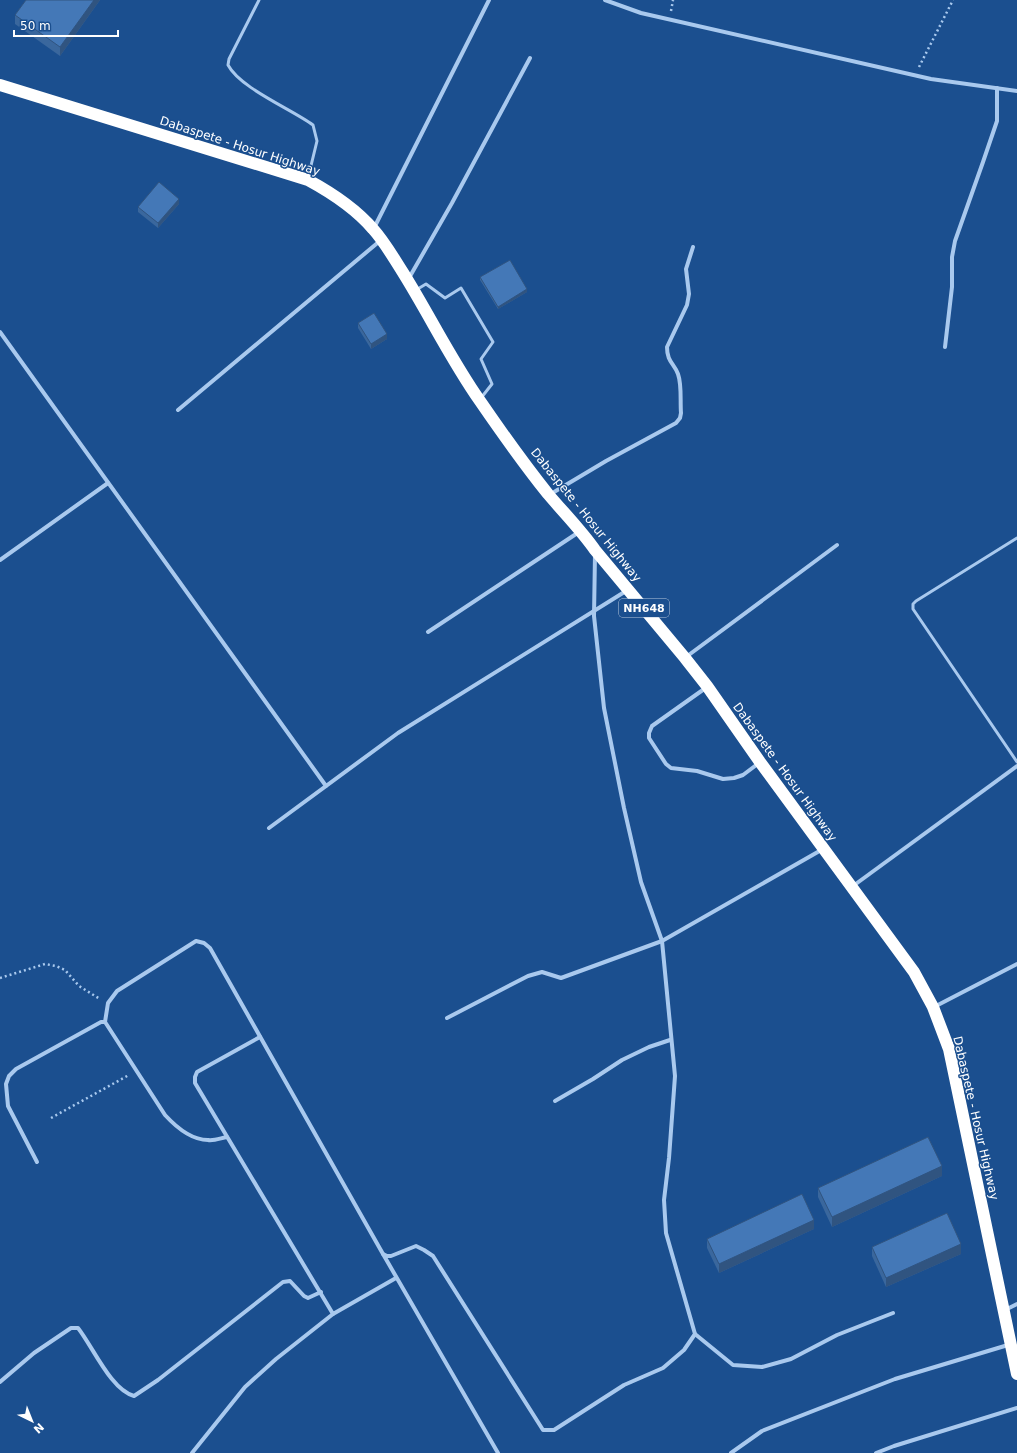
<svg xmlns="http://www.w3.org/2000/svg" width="1017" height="1453" font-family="'DejaVu Sans',sans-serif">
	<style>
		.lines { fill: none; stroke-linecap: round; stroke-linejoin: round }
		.path { stroke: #a9c9ee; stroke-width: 2.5; stroke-dasharray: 2 3; stroke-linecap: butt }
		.lane { stroke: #a9c9ee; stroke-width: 3 }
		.street { stroke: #a9c9ee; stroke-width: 4 }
		.highway { stroke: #fff; stroke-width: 12 }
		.wall { fill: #3a679d }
		.shaded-wall { fill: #305480 }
		.building { fill: #4478b7; stroke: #305480 }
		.labels { text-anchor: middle; stroke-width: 3; stroke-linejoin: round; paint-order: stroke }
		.shield { fill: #1b4f8f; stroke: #bbcadd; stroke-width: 1 }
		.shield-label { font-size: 11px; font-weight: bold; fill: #fff }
		.street-label { font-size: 12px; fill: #fff; stroke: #1b4f8f }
	</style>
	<rect width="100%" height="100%" fill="#1b4f8f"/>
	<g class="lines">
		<g class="path">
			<polyline points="671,11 673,0"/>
			<polyline points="919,67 953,0"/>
			<polyline points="0,978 45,964 56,966 65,970 79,986 100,999"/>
			<polyline points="51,1118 129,1075"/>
		</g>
		<g class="lane">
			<path d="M259,0L229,59L228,65C240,88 291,109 313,125L317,141L308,178"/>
			<polyline points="416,290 426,284 445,298 461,288 493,342 481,359 492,384 481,398"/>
			<polyline points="1017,538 916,601 913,604 913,609 1017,762"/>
		</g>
		<g class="street">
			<polyline points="605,0 641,13 931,79 1017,91"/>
			<polyline points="374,228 489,0"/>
			<polyline points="409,278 452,203 530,58"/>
			<polyline points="0,332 326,786"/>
			<polyline points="945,347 952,287 952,257 955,241 983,162 997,121 997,88"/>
			<polyline points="178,410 381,240"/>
			<path d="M549,495L606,461L676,423L680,418L681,413C680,401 682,385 678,374C674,363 667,362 667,347L687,305L689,294L686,269L693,247"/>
			<polyline points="0,560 108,483"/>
			<polyline points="428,632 579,532"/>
			<polyline points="686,657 837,545"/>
			<polyline points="707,687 652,726 649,733 649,738 666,764 671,768 697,771 723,779 734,778 743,775 759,763"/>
			<polyline points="269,828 398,733 626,591"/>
			<polyline points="853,886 1017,766"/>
			<polyline points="934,1007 1017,964"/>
			<polyline points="447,1018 528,976 542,972 561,978 662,941 823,849"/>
			<polyline points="105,1022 108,1003 117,991 196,941 204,943 210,948 383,1254 387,1256 391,1256 416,1246 424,1250 433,1256 543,1430 554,1430 624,1385 663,1368 684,1350 695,1334 666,1233 664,1200 669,1158 675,1076 662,941 641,882 624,808 604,708 594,616 595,554"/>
			<polyline points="260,1037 197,1072 195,1077 195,1083 333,1314 396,1278"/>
			<polyline points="555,1101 593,1079 622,1060 649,1047 670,1040"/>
			<path d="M37,1162L8,1106L6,1084L9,1076L16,1069L101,1022H105L107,1025L165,1115C176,1127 191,1140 208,1140C214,1141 221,1138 227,1137"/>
			<polyline points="383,1254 498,1453"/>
			<polyline points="1005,1310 1017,1304"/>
			<polyline points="695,1334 733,1365 762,1367 791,1359 837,1335 893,1313"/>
			<path d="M0,1382L34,1353L71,1328H78C93,1347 111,1390 134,1396L158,1380L283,1282L290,1281L304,1296L308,1298L321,1292"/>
			<polyline points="192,1453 245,1387 276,1359 333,1314"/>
			<polyline points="731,1453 762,1431 895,1379 1008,1345"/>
			<polyline points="876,1453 894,1446 1017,1408"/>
		</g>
		<path class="highway" d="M0,85L308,180C332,193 355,208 373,229C384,241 393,257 402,271C429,314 451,360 480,401C502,433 524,464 548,494C564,513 581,530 595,550L685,658L707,686L760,762L914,972L933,1007L949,1049L1017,1374"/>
	</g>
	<g class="wall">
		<polygon points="26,0 100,0 60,56 15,24 15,15"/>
		<polygon points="179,204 158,228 138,212 138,207"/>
		<polygon points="480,277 527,292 498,309 480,280"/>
		<polygon points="358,323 387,339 371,349 358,328"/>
		<polygon points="942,1176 832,1227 818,1197 818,1188"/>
		<polygon points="814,1229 719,1273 707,1248 707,1239"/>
		<polygon points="872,1247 961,1254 886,1287 872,1256"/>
	</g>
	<g class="shaded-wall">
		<polygon points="94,0 100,0 60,56 60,47"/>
		<polygon points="179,199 179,204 158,228 158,223"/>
		<polygon points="527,289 527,292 498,309 498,307"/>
		<polygon points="387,334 387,339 371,349 371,344"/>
		<polygon points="942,1166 942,1176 832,1227 832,1217"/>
		<polygon points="814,1220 814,1229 719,1273 719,1264"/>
		<polygon points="961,1244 961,1254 886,1287 886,1278"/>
	</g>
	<g class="building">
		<polygon points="26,0 94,0 60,47 15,15"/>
		<polygon points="159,182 179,199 158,223 138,207"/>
		<polygon points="510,260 527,289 498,307 480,277"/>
		<polygon points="374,313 387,334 371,344 358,323"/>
		<polygon points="928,1137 942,1166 832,1217 818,1188"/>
		<polygon points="802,1194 814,1220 719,1264 707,1239"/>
		<polygon points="947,1213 961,1244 886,1278 872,1247"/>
	</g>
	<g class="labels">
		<rect class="shield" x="619" y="599" width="50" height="18" rx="3"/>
		<g class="shield-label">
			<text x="644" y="612">NH648</text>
		</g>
		<g class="street-label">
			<text transform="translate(240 146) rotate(18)" y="4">Dabaspete - Hosur Highway</text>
			<text transform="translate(586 515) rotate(51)" y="4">Dabaspete - Hosur Highway</text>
			<text transform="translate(785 772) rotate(54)" y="4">Dabaspete - Hosur Highway</text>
			<text transform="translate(976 1118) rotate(77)" y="4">Dabaspete - Hosur Highway</text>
		</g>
	</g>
	<g transform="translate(32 1421) rotate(137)" stroke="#1b4f8f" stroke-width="3" paint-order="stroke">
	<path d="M0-3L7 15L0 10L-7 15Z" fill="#ffffff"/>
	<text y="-6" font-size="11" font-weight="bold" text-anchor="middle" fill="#ffffff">N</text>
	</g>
	<path d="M14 30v6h104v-6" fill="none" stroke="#ffffff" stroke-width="2"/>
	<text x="20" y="30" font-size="12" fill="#ffffff" stroke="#1b4f8f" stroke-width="3" paint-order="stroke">50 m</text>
</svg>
